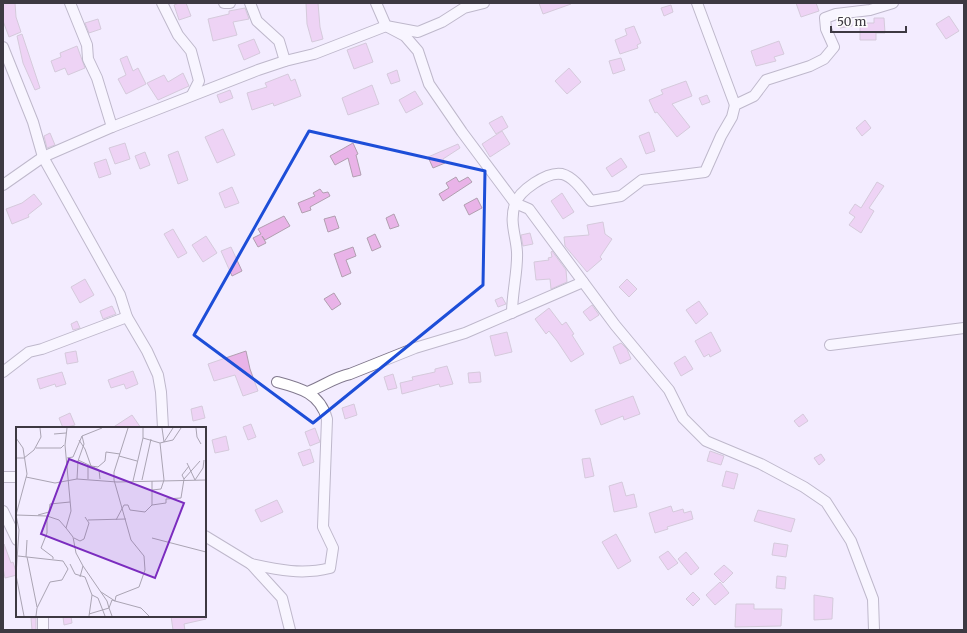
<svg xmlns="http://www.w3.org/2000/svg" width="967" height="633" font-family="Merriweather,serif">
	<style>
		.building { fill: #e9b3e8; stroke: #b19fb0 }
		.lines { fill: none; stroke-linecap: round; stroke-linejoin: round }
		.minor-casing { stroke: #80788d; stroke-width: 12 }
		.minor { stroke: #fff; stroke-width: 10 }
		.marked { fill: none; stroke: #1d4ed8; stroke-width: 3; stroke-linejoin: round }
		.inset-road { fill: none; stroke: #aaa4b3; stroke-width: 1 }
		.view { fill: #7b2cbf; fill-opacity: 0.15; stroke: #7b2cbf; stroke-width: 2 }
		.inset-edge { fill: none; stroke: #3d3942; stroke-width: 2 }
	</style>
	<rect width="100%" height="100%" fill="#f3ecff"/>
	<g class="building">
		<polygon points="3,3 15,3 16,17 21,32 9,37 3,21"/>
		<polygon points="179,3 186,3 191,16 179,20 174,5"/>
		<polygon points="306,3 318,3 320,27 323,39 312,42 307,24"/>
		<polygon points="539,3 570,3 571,4 543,14"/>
		<polygon points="796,3 816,3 819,11 801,17"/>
		<polygon points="671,5 673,12 664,16 661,8"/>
		<polygon points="245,8 249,19 233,22 237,35 213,41 208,19 229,14 229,11"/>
		<polygon points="949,16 959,31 946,39 936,24"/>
		<polygon points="874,18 884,18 885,33 876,33 876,40 860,40 860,23 874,23"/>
		<polygon points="98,19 101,29 89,33 85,23"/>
		<polygon points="851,19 852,26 840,28 839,20"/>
		<polygon points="634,26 641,43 637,45 638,48 620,54 615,40 627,35 625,29"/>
		<polygon points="22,34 40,88 35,90 23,63 17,36"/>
		<polygon points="254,39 260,53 244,60 238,45"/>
		<polygon points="779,41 784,54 774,57 776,61 756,66 751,51"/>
		<polygon points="366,43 373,62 354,69 347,50"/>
		<polygon points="77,46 85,68 68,75 65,68 55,72 51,61 61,57 60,53"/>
		<polygon points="127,56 133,71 138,68 146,84 126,94 118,79 126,75 120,59"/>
		<polygon points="621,58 625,70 613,74 609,61"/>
		<polygon points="569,68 581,82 567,94 555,81"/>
		<polygon points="397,70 400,81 391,84 387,74"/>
		<polygon points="183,73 189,86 158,100 147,83 164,75 168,82"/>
		<polygon points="288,74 291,81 295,79 301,96 274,106 273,103 252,110 247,93 267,87 265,83"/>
		<polygon points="686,81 692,96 672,104 690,127 677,137 657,112 655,113 649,100 663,94 661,90"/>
		<polygon points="372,85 379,104 348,115 342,98"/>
		<polygon points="230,90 233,98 220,103 217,95"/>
		<polygon points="415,91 423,104 406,113 399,100"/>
		<polygon points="707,95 710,102 702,105 699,98"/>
		<polygon points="502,116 508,127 496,134 489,123"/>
		<polygon points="865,120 871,128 862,136 856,128"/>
		<polygon points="223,129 235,155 217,163 205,137"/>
		<polygon points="502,131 510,144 490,157 482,144"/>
		<polygon points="649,132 655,151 646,154 639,136"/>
		<polygon points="50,133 55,145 47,148 44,136"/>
		<polygon points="125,143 130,159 115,164 109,148"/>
		<polygon points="353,143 358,154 356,155 361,175 353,177 348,158 335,165 330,156"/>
		<polygon points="458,144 460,148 443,159 445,163 433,168 428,157"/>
		<polygon points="178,151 188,180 178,184 168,155"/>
		<polygon points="145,152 150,165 140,169 135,156"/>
		<polygon points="621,158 627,167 612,177 606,168"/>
		<polygon points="106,159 111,174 99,178 94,163"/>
		<polygon points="456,177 459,182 468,177 472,182 443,201 439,194 449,188 446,183"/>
		<polygon points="877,182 884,186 869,208 874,211 861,233 849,225 855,217 849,213 855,204 861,208"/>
		<polygon points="232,187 239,203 225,208 219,193"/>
		<polygon points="320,189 323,193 328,192 330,196 310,207 311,210 302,213 298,203 315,196 313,193"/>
		<polygon points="562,193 574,212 563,219 551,201"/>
		<polygon points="34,194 42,204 28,215 29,217 12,224 6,209 22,203"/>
		<polygon points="477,198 482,208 469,215 464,205"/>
		<polygon points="394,214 399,226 390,229 386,218"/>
		<polygon points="284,216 290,226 265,240 262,236 266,243 258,247 253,238 261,234 258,229"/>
		<polygon points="335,216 339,228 328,232 324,219"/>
		<polygon points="603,222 605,234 612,239 600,257 602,259 587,272 565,246 564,237 589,235 587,225"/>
		<polygon points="173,229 187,253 178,258 164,234"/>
		<polygon points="530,233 533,244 523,246 521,235"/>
		<polygon points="375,234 381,247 372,251 367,238"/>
		<polygon points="206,236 217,253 203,262 192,245"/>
		<polygon points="231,247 242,271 232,276 221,251"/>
		<polygon points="353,247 356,256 346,260 351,273 342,277 334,254"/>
		<polygon points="552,251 566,270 567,282 551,289 550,279 536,280 534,262 549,260 548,258 552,257 551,252"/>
		<polygon points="85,279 94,295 80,303 71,287"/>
		<polygon points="627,279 637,289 629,297 619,287"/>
		<polygon points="334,293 341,304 332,310 324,299"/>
		<polygon points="502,297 506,304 498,307 495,300"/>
		<polygon points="699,301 708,314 696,324 686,310"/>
		<polygon points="592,305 599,315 590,321 583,312"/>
		<polygon points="112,306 116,314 103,319 100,311"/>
		<polygon points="549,308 562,325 566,322 574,334 572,335 584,354 571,362 557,341 549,331 546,334 535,319"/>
		<polygon points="77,321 80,328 73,330 71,324"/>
		<polygon points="507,332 512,352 495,356 490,336"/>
		<polygon points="711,332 721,351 710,357 709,354 704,357 695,341"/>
		<polygon points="621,343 627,349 631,359 620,364 613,347"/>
		<polygon points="76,351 78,362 67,364 65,353"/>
		<polygon points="246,351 250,369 258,391 243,396 235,375 214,381 208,364"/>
		<polygon points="685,356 693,369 681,376 674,363"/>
		<polygon points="447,366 453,384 440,387 439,384 402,394 400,383 413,380 412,377 435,372 435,369"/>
		<polygon points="133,371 138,384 126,389 124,384 111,388 108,380"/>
		<polygon points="62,372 66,384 56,387 55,384 40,389 37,379"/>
		<polygon points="480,372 481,382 469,383 468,373"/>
		<polygon points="393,374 397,388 388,390 384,377"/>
		<polygon points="633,396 640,414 624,420 623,416 601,425 595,410"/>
		<polygon points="354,404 357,415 345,419 342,408"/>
		<polygon points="202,406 205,418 193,421 191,409"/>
		<polygon points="70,413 75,425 63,428 59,418"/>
		<polygon points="803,414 808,421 799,427 794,421"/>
		<polygon points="132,415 141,428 112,428"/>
		<polygon points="251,424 256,437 248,440 243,427"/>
		<polygon points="315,428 320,442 310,446 305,432"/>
		<polygon points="226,436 229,450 215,453 212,440"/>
		<polygon points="310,449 314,462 303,466 298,453"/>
		<polygon points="710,451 724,456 721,465 707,461"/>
		<polygon points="821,454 825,460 819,465 814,458"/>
		<polygon points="590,458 594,476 585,478 582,459"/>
		<polygon points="726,471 738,474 734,489 722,486"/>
		<polygon points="622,482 626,496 634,494 637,507 614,512 609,486"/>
		<polygon points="277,500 283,512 261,522 255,510"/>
		<polygon points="671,506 673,512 683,509 684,513 691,511 693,519 667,527 668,529 655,533 649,513"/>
		<polygon points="758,510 795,519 791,532 754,521"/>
		<polygon points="616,534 631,561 618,569 602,542"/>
		<polygon points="774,543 788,545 786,557 772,555"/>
		<polygon points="4,544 11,563 13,562 17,575 5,578 3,568"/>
		<polygon points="668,551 678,563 668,570 659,557"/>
		<polygon points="686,552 699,568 691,575 678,559"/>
		<polygon points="724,565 733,573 723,583 714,574"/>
		<polygon points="777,576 786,577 785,589 776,588"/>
		<polygon points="720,582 729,593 715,605 706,595"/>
		<polygon points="693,592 700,599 693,606 686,599"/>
		<polygon points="814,595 833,598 832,619 814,620"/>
		<polygon points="736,604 754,604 754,609 782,609 781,626 735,627"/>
		<polygon points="71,616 72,623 64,625 63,617"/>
		<polygon points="171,616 206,616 206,619 184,624 185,630 173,630"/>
		<polygon points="31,618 36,618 36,630 32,630"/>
	</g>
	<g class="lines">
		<defs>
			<g id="minor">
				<polyline points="70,3 87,45 88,59 97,78 112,127"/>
				<polyline points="162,3 178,35 191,51 199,81 192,95"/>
				<polyline points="224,3 230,3"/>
				<polyline points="250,3 257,21 279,41 285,61"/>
				<polyline points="376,3 386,26 405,36 418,51 429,84 462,132 515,203 529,209 615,325 669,390 683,418 706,441 761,464 804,487 826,502 851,541 873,599 874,630"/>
				<polyline points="697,3 735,105"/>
				<polyline points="3,47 33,122 43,157 120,295 127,317 147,351 158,375 161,392 163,428"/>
				<polyline points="3,185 43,157 112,127 258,70 285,61 314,54 386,26 418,32 442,22 464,8 484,3"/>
				<path d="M512,313C512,293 518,270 517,252C516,235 509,222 515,204C519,191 547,171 562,174C574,177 583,191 591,201L621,196L642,180L705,172L721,136L732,117L735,105L754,96L766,80L810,66L824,59L834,47L826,29L825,18L836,14L870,10L893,3"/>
				<polyline points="830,345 964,328"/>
				<polyline points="3,372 29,352 42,349 127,317"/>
				<path d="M308,392C323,386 335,377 350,374L415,348L465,333L583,282"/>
				<polyline points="3,477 17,477"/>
				<polyline points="3,511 17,540"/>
				<polyline points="205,536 251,564 282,598 290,630"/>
				<path d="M251,564C278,570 303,575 330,568L333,548L323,527L327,419C320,393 300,388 277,382"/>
				<polyline points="43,630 43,616"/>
			</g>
		</defs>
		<use href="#minor" class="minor-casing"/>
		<use href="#minor" class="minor"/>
	</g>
	<path d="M0 0H967V633H0ZM309,131L485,171L483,285L313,423L194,335Z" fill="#f3ecff" fill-opacity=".55" fill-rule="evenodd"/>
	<path class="marked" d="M309,131L485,171L483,285L313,423L194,335Z"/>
	<g transform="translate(16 427)">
		<rect width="190" height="190" fill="#f3ecff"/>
		<path class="inset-road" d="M51,1L49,18L55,84L50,101L57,110L60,126L67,139L64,150M127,1V11L144,16M146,1L148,15L157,13L165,1M180,1L181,10L185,17M38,7L50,6M0,11L7,21L11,47L0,88L3,103L0,148L8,189M63,13L69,22L75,39L83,43L84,52M20,21H45L48,18M103,29L121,34M0,31H8L18,23L25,10L24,1M51,31L57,30L66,9L86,1M62,33L75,39L82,40L89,34L90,25L104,27M171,36L179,53M173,39L166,48L168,52L184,34M10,50L39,56L61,52L101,55L190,53M61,52L62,34L68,17L66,9M72,52V38M126,53L135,12M179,53L187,41L188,33M117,54L127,11M136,63L145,62L148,53L144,16L148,15L157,1M136,78V54M0,88L31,89L43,93L50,101M22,88L33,85L34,77L54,75M31,89V106L25,121L37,130V132M72,93L110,92M100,93L108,78H112L114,83L129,85L136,78L150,76V72L165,71L168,52M58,111L64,114L68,112L73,96L69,90M136,111L190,125M2,129L47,134L52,142L46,153L34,155L21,181L20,189M10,130L11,113M11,130L21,180M54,137L59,147L69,150L76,168L82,171L89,189M67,139L91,174L93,181L73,187M85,165L99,174L125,181L133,189M73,189L76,168M96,189L93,181L96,173L99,174L100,169L123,160L129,143L128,129L115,113L98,53V45L112,1"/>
		<path class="view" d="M53,32L168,76L139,151L25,107Z"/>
		<rect width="190" height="190" class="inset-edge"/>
	</g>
	<rect width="967" height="633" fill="none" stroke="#3d3942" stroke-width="8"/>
	<path d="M831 26v6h75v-6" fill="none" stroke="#3d3942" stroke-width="2"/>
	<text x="837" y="26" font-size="12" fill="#3d3942" stroke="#fdfdfd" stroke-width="3" paint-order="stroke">50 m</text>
</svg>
